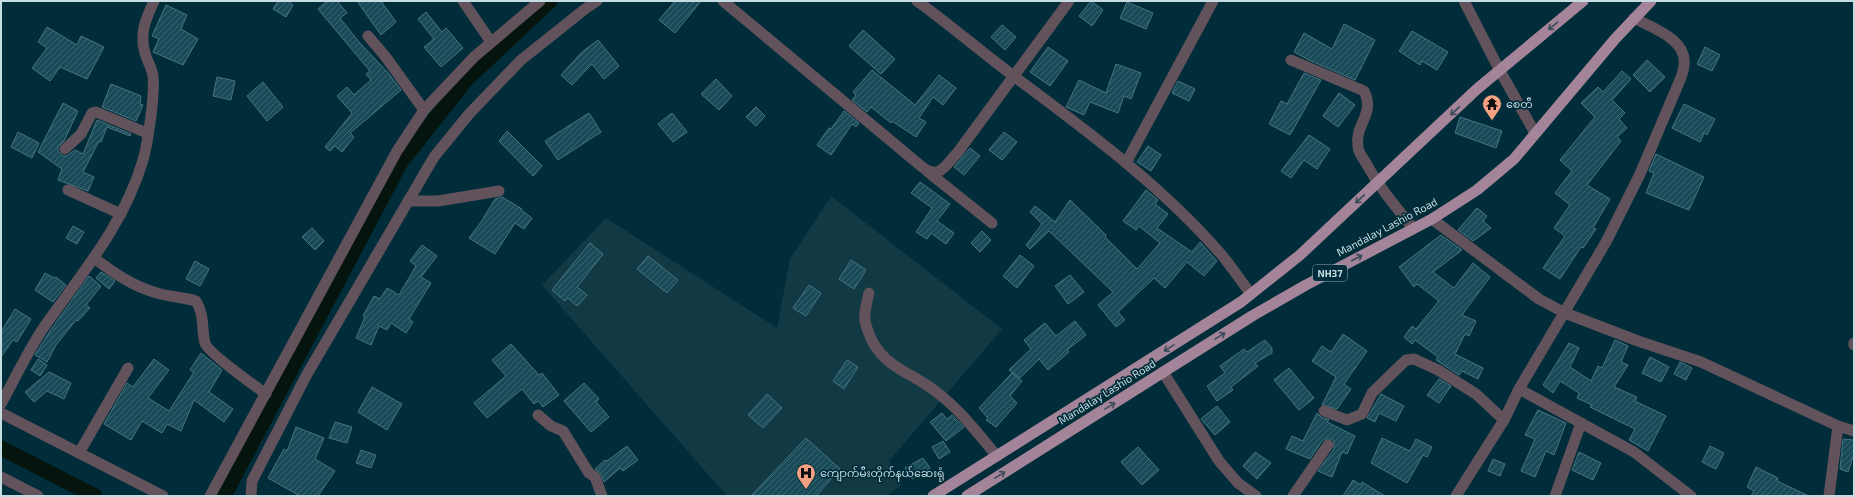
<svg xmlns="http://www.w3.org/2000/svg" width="1855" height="497" font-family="'Exo 2','Noto Sans Myanmar',sans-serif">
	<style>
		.built { fill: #113a45 }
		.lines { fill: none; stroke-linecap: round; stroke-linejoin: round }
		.canal { stroke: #05150d; stroke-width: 15 }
		.building { fill: url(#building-hatch); stroke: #497380 }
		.minor { stroke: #61525b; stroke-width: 11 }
		.trunk { stroke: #a48498; stroke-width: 11 }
		.oneway { stroke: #394b5a }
		.labels { text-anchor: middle; stroke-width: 3.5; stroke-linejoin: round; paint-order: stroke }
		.shield { fill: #002d39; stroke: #8ba8b0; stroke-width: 1 }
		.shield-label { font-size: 10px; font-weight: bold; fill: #c6dce3 }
		.poi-label { font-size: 11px; fill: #c6dce3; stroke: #002d39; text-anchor: start }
		.street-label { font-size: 11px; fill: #c6dce3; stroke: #002d39 }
	</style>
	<defs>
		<pattern id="building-hatch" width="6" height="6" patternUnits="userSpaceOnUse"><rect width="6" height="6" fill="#194a58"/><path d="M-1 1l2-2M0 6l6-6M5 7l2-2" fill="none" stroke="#396470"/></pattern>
	</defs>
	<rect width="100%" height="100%" fill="#002d39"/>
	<polygon class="built" points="831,196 1002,329 889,461 903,484 887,496 727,496 542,285 606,218 777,328 790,259"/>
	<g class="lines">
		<g class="canal">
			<polyline points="1,448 95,496"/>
			<polyline points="224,496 401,162 466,80 550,1"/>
		</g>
	</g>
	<g class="building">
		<polygon points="278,1 288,1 293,5 286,17 273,9"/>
		<polygon points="327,1 337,1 347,13 340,18 359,42 389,74 401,90 350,133 354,137 342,152 335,146 330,151 325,147 352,113 337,96 347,87 354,95 371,80 366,74 370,71 318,9"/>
		<polygon points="357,1 381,1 396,22 381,35"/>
		<polygon points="675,1 701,1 675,33 659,20"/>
		<polygon points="1091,1 1103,10 1092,26 1079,16"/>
		<polygon points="1127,2 1153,13 1146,29 1120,18"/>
		<polygon points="166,5 187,15 181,29 198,39 183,65 153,52 159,39 152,36"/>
		<polygon points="426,12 442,32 446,28 463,48 441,67 424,47 434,39 418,19"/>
		<polygon points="1344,24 1375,40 1355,80 1309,60 1294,52 1304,33 1332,49"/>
		<polygon points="1002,25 1016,37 1005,50 991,37"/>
		<polygon points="47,27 77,45 81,36 104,47 87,79 60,67 50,81 32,68 47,48 38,42"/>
		<polygon points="863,30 895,59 881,74 849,46"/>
		<polygon points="1412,31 1448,52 1437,70 1422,61 1420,65 1399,51"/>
		<polygon points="598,40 619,66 604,79 592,64 572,85 561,75 582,52"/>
		<polygon points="1048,47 1068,61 1050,86 1030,72"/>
		<polygon points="1705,47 1720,55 1712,71 1697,64"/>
		<polygon points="1647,60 1665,77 1650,92 1633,75"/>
		<polygon points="1116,64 1141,73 1131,99 1124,96 1118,113 1090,102 1084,115 1066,107 1079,80 1106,93"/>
		<polygon points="872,70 915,105 939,75 956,88 943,105 933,97 919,118 926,122 916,137 892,121 891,123 871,107 867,112 852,100 856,95 853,92"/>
		<polygon points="1622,71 1631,79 1612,100 1625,113 1619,119 1627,128 1617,137 1621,141 1587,185 1610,199 1593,228 1596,229 1583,248 1581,247 1560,279 1543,268 1565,236 1554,228 1570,205 1555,193 1572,171 1560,160 1595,117 1581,103 1598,87 1603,92"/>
		<polygon points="1304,73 1321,80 1290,135 1269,124 1281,101 1287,104"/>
		<polygon points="217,77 235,81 231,100 213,96"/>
		<polygon points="716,79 732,96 719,110 701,94"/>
		<polygon points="1178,81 1195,89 1189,101 1172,93"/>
		<polygon points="263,82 283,107 267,121 247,96"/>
		<polygon points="111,84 141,96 140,104 143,105 136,121 102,107"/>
		<polygon points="1339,93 1355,105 1338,127 1323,116"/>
		<polygon points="63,103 78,111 64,141 58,147 58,151 63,156 67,156 75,150 83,154 97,120 131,134 130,136 107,127 101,142 99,141 83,172 94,177 88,191 58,180 62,169 38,152"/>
		<polygon points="1684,104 1715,119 1707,135 1704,133 1700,142 1672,128"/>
		<polygon points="756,107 765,116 756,126 746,117"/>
		<polygon points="844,111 859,123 856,127 852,124 831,155 817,145 829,128 831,129"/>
		<polygon points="589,113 601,132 558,160 545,141"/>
		<polygon points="672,113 687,132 673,142 658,124"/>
		<polygon points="1460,117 1502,131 1496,148 1455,133"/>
		<polygon points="507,131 542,166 533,176 499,141"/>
		<polygon points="18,132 39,143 32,158 11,147"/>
		<polygon points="1004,132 1017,142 1002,160 989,150"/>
		<polygon points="1309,135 1330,149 1317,169 1304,160 1291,178 1281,171"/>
		<polygon points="1148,146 1161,155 1151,171 1137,162"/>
		<polygon points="970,148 980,156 964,175 954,167"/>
		<polygon points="1656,154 1704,177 1689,210 1646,193 1654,173 1649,171"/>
		<polygon points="920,182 950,204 937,221 954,233 946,244 931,233 927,239 916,232 932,208 911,193"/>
		<polygon points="1146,190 1158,200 1155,204 1168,214 1157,228 1192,252 1200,242 1217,261 1204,276 1187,262 1165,288 1154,278 1118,312 1125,320 1116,327 1098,305 1113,292 1049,231 1030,249 1026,245 1042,224 1030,212 1035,206 1055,222 1070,200 1106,235 1105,237 1137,269 1160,243 1139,226 1136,230 1123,221"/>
		<polygon points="502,197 522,209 521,210 532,218 524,229 515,223 495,254 469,238 481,222 495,199"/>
		<polygon points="1477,208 1487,216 1483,221 1491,228 1473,241 1458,230"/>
		<polygon points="73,226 84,232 77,244 66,238"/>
		<polygon points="312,228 324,241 315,250 302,237"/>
		<polygon points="982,231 991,240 980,252 971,243"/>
		<polygon points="1441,235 1462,250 1433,272 1454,288 1473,263 1490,277 1462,315 1476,321 1469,336 1465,334 1455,354 1483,368 1478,379 1462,371 1459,375 1436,360 1438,357 1415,340 1412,344 1404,337 1412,326 1416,329 1439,301 1417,284 1414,287 1399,267"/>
		<polygon points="590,243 603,254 577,287 587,295 577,306 568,298 565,301 552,290"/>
		<polygon points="422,245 437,256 421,277 431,283 409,319 413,322 406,333 391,323 387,330 379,326 371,345 356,338 365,317 363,316 374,296 380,299 387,288 399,295 416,266 410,261"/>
		<polygon points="1020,255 1034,266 1017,288 1003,276"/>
		<polygon points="648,256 678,280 667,293 637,269"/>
		<polygon points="851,260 866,270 854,289 839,279"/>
		<polygon points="195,261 209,269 200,286 186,279"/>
		<polygon points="101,272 115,281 109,289 96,278"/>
		<polygon points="45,273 54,278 56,277 66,285 53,302 35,290"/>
		<polygon points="1070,275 1084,292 1068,304 1055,286"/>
		<polygon points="89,276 101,286 86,305 90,308 78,321 76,320 56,345 47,362 35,355 50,331"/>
		<polygon points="809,285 821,293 806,316 793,308"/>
		<polygon points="15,309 31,319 17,342 13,340 1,357 1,332"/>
		<polygon points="1075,321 1086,335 1067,350 1069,352 1048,370 1039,359 1020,378 1009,370 1031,349 1024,340 1045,323 1056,336"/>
		<polygon points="1343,334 1367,351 1344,384 1351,389 1337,409 1322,405 1336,377 1312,361 1322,346 1331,352"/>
		<polygon points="1265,340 1272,348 1272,353 1255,363 1258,366 1231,387 1233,390 1217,401 1207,386 1225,373 1220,366 1244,349 1247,352"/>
		<polygon points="1615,340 1628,346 1621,362 1628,365 1614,387 1637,397 1635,401 1666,416 1648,451 1629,440 1635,429 1590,407 1592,405 1577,398 1579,393 1560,381 1553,393 1543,385 1569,343 1579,348 1570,367 1591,381 1598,366 1602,368"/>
		<polygon points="511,344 539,375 542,373 559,395 543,407 538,401 534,404 522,389 487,418 474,403 506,376 492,360"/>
		<polygon points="201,353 222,370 209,392 233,409 224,422 194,400 181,431 167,424 162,433 142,421 131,440 104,424 127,383 133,387 154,359 169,370 148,398 169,411 194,372 190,370"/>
		<polygon points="1650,357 1669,367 1661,382 1642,373"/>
		<polygon points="38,359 47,365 40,376 31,370"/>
		<polygon points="847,360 858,367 844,389 833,381"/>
		<polygon points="1680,362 1692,368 1686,380 1674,374"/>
		<polygon points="1289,368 1314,398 1299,410 1274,380"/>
		<polygon points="49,372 71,383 64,399 47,391 34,402 25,392"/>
		<polygon points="1012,373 1022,381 1010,396 1017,403 996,427 986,420 988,418 979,408"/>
		<polygon points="1439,379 1451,386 1439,403 1427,395"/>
		<polygon points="584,383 599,399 596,402 609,417 591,432 564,401"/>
		<polygon points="372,387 402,404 387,430 358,412"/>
		<polygon points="767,394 782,408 763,428 748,415"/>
		<polygon points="1381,394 1404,406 1396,421 1379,413 1375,422 1367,418"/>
		<polygon points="1217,406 1230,422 1215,435 1201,419"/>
		<polygon points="1538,410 1566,423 1554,455 1546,451 1535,477 1521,471 1535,439 1525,435"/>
		<polygon points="942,413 947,419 952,415 964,427 946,441 930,422"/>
		<polygon points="1317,413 1321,417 1329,420 1327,422 1355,436 1347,454 1342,452 1332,477 1318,471 1334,449 1334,442 1332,439 1325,439 1322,441 1310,459 1286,449 1292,436 1303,441"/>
		<polygon points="335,422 352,427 347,443 329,438"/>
		<polygon points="296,427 324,438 315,459 335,471 318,496 300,496 268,478 284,449 287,451"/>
		<polygon points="806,438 840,469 816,496 751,496"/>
		<polygon points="1382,438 1410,451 1416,439 1432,447 1427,457 1423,455 1407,483 1371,463"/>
		<polygon points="1843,439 1854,440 1854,454 1848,472 1840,469"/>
		<polygon points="943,441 950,452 939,459 932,447"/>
		<polygon points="627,446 638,460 623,471 620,468 604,482 601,474 595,469 605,460 607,461"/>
		<polygon points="1710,446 1724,453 1716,469 1702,462"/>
		<polygon points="1138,447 1159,470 1142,485 1121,462"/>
		<polygon points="361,450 376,455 371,468 356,463"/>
		<polygon points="1255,452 1271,463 1257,479 1243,466"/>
		<polygon points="1579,452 1601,463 1593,480 1572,470"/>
		<polygon points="923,458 930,468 912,479 905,468"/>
		<polygon points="1493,459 1505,464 1500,476 1488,471"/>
		<polygon points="1756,467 1778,478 1777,481 1809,496 1751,496 1754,491 1747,487"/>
		<polygon points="1353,480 1361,485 1362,482 1385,496 1343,496"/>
	</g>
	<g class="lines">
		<g class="minor">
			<polyline points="463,1 491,42"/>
			<path d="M723,1L921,166C939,181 945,166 958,152L1069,1"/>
			<path d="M917,1C949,24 979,50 1011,74C1084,129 1159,183 1220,253C1231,266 1241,281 1251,294"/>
			<polyline points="1464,1 1500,71 1535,133"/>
			<polyline points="368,36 385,56 424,110"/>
			<path d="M1291,60L1364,91C1376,114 1354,124 1358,147C1358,152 1363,158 1366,163C1379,187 1396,207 1413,228"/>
			<polyline points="65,149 81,134 92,113 96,112 147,133"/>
			<polyline points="1126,163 1213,1"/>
			<polyline points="928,172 992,223"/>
			<polyline points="68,190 121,214"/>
			<polyline points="408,201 438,201 499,191"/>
			<polyline points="1432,219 1539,299 1565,313 1638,341 1701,362 1838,426 1854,431"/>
			<path d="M94,258C114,273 132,286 157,293C170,297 183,297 196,301C205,316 201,327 205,343C208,353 255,386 266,394"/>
			<path d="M869,293C867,301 864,311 865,320C865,323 867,328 868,331C880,368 913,372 939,394C961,411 979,435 997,456"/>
			<polyline points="1854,343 1854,345"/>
			<polyline points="1163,372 1219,461 1238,483 1256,496"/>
			<polyline points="1519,389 1634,452 1691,496"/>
			<path d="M1,404C15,378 28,351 44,327C82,273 124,225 143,160C148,143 155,94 153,76C152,68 147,61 145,53C139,33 146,19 154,1"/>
			<polyline points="1324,411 1347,420 1362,414 1372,393 1406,360 1414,359 1438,370 1476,394 1504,420"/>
			<polyline points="1,413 163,496"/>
			<polyline points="538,415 551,426 563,431 589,473 595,477 602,496"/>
			<polyline points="79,453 128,368"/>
			<polyline points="1,477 38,496"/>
			<polyline points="210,496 397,151 424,110 474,57 540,1"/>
			<polyline points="251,496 252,481 306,376 434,157 469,114 521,60 585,9 597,1"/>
			<polyline points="1293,496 1328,445"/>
			<path d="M1456,496L1504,420L1519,389L1606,242L1640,174L1680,80C1682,75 1684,69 1684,64C1687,39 1652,28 1634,18"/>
			<polyline points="1555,496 1581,423"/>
			<polyline points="1829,496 1838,426"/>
		</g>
		<g class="trunk">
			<polyline points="933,496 1241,302 1300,255 1477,89 1583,1"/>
			<polyline points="967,496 1252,316 1306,285 1432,219 1477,190 1514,159 1615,39 1651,1"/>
		</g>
	</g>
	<defs><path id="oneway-shaft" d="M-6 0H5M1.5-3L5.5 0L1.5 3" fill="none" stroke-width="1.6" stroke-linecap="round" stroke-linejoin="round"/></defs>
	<g class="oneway">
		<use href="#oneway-shaft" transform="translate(1553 26) rotate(140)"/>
		<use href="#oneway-shaft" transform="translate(1455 111) rotate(137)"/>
		<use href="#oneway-shaft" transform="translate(1360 199) rotate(137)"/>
		<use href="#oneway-shaft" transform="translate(1357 258) rotate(-28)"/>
		<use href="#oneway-shaft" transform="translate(1220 336) rotate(-32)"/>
		<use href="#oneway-shaft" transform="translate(1169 348) rotate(148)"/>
		<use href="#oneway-shaft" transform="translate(1110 406) rotate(-32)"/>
		<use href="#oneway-shaft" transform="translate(1000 475) rotate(-32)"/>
	</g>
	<defs>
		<symbol id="temple-pin" viewBox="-11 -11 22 30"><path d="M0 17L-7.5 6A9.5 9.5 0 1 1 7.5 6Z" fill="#f3a082" stroke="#002d39"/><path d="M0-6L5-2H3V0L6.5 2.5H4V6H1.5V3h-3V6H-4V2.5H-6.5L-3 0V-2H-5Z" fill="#111"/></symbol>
		<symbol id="hospital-pin" viewBox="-11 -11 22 30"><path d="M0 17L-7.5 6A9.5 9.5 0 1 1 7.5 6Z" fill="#f3a082" stroke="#002d39"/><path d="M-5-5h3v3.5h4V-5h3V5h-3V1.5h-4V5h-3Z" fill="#111"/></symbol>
	</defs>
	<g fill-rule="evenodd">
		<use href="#temple-pin" x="1481" y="93" width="22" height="30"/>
		<use href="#hospital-pin" x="795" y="462" width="22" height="30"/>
	</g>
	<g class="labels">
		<rect class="shield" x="1313" y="265" width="34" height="16" rx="3"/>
		<g class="shield-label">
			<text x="1330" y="277">NH37</text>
		</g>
		<g class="poi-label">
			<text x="1506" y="108">စေတီ</text>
			<text x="820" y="477">ကျောက်မီးတိုက်နယ်ဆေးရုံ</text>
		</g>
		<g class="street-label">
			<text transform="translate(1387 227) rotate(-28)" y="4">Mandalay Lashio Road</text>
			<text transform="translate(1107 392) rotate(-32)" y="4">Mandalay Lashio Road</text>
		</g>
	</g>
	<rect width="1855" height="497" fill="none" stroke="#c6dce3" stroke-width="4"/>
</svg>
